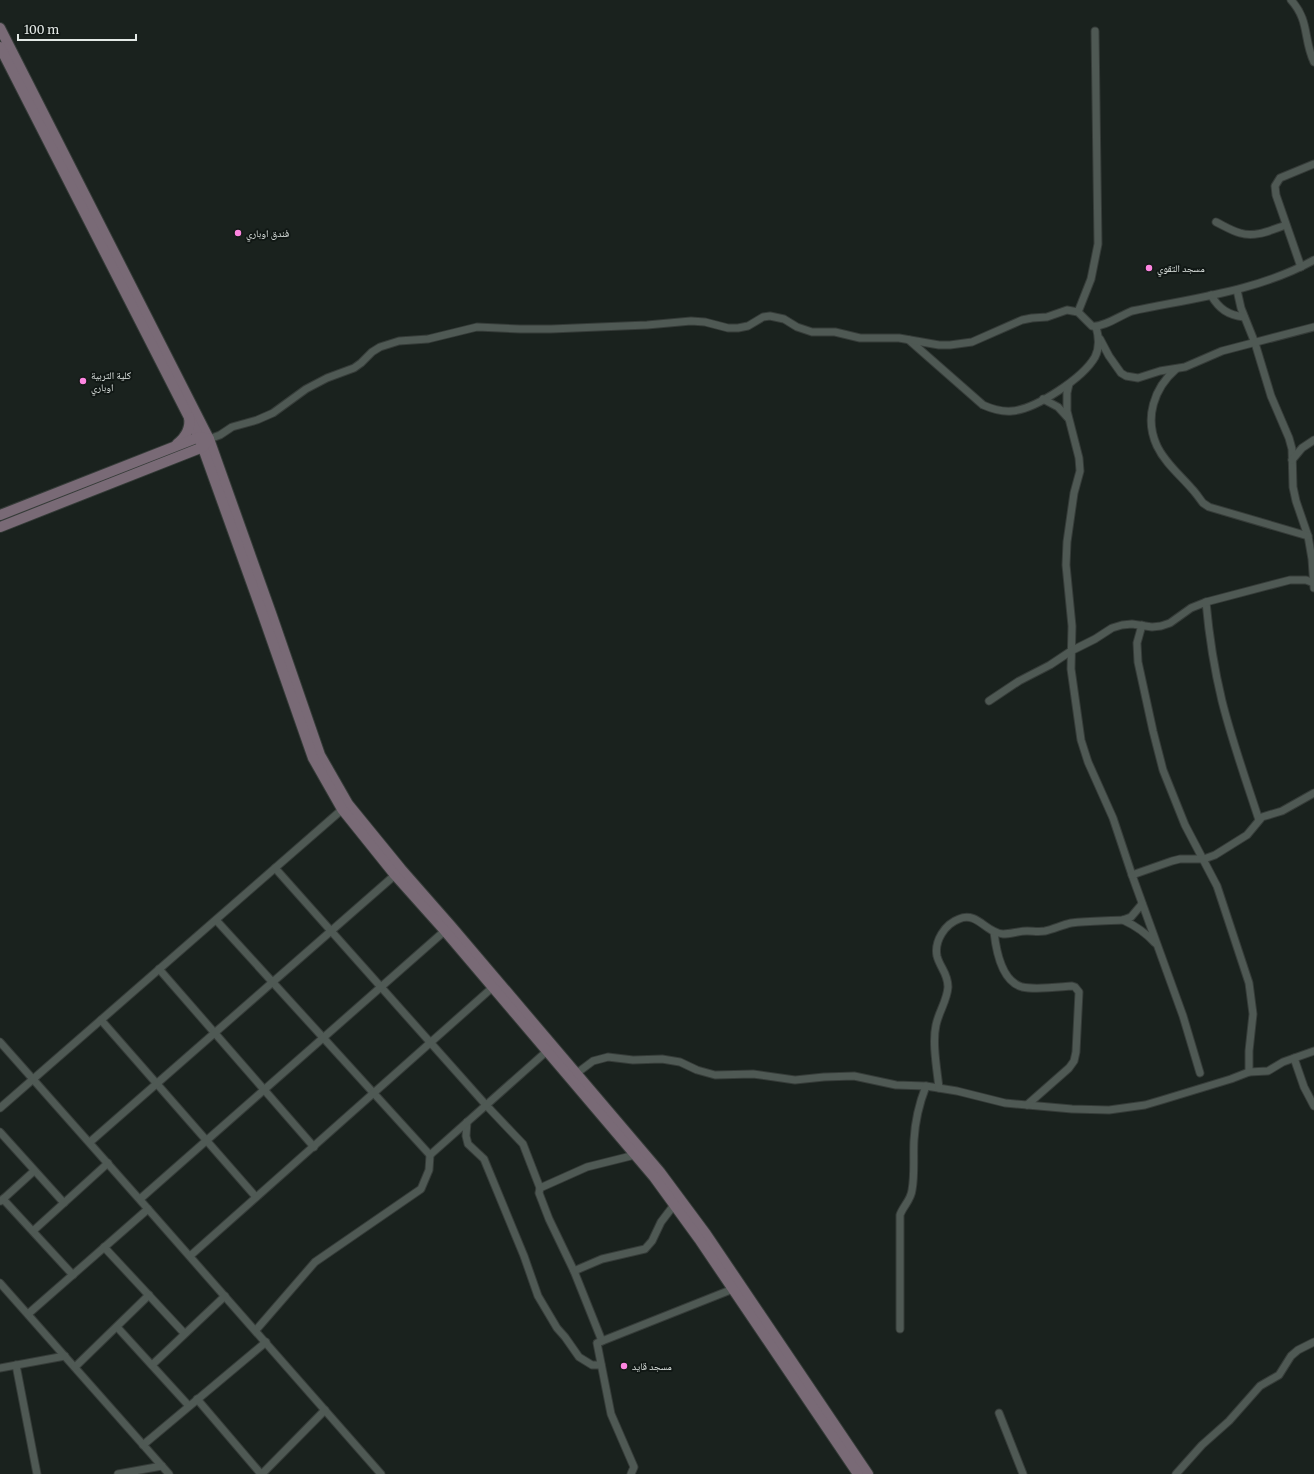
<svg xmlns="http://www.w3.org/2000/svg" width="1314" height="1474" font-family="Merriweather,'Noto Naskh Arabic',serif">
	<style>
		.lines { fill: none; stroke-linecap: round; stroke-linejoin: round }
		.street-casing { stroke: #363c39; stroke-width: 9 }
		.secondary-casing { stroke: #363c39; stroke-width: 12 }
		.street { stroke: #4f5954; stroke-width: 7 }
		.secondary { stroke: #796a76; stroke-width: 10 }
		.poi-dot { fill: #fe86e1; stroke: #111815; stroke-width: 1.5 }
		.labels { text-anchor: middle; stroke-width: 4; stroke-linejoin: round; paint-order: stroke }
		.poi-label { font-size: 10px; fill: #e3e9e6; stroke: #111815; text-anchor: start }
	</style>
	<rect width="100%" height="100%" fill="#1a221e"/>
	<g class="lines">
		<defs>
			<g id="street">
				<path d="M1291,0C1310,21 1303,39 1314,62"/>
				<path d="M1216,222C1224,226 1232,231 1240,233C1255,238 1271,230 1286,225"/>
				<polyline points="1301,267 1276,195 1275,186 1280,178 1314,164"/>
				<polyline points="1237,290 1241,308 1255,343 1271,396 1289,438 1292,449 1293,487 1296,501 1308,536 1312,559 1314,588"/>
				<path d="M1211,295C1219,309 1228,315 1244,317"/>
				<polyline points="1078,312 1091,279 1098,244 1095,31"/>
				<polyline points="1100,339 1109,356 1121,373 1126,376 1138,378 1160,371 1185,367 1222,351 1314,327"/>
				<path d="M909,340L983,405C992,409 1001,412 1012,411C1036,409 1083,378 1095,357C1100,347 1099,337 1096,327"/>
				<path d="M1176,369C1154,388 1144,418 1157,446C1165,463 1180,475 1192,489C1196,493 1199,498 1203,503L1209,507L1308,536"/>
				<polyline points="1069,384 1067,393 1067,411 1079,458 1080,471 1074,493 1067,542 1066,565 1072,626 1071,669 1081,740 1088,762 1113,818 1132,875 1183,1016 1200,1073"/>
				<polyline points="1043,399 1058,407 1068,418"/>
				<path d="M209,439L220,435L232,427L257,420L273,413L306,389L327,378L354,368L361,363L372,352L380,347L399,341L428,339L477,327L520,329H551L647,325L691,321L705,322L728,328H738L748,326L763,317L770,316L784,319L797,327L812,332H835L860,338H899L939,345H950L972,342L1022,320L1032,318L1047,317L1067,310L1078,312L1092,326C1103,328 1121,315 1132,311C1194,298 1258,291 1314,260"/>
				<polyline points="1292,460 1302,448 1314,440"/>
				<path d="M1206,602C1209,635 1214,668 1222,701C1232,741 1246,780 1259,820"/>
				<polyline points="1142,625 1137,643 1138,662 1153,731 1163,770 1185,825 1217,886 1249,983 1253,1014 1249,1051 1249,1072"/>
				<polyline points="989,701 1019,681 1050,665 1071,651 1095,639 1112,628 1122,625 1132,624 1152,627 1161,626 1170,623 1191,608 1206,602 1290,580 1306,580 1314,583"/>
				<polyline points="275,868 486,1105 523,1144 540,1188"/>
				<polyline points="1132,875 1172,861 1180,859 1204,859 1215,855 1247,835 1262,817 1282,811 1314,793"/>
				<polyline points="216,920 430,1155 429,1170 421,1189 315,1262 256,1330"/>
				<path d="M1123,920C1136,926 1146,933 1155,943"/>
				<path d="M994,932C996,950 1001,981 1022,987C1036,990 1058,987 1072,986L1075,987L1079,992L1076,1052L1074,1061L1069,1068L1027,1105"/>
				<polyline points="159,969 314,1147"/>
				<polyline points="101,1020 256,1197"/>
				<polyline points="0,1042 148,1209 381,1474"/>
				<polyline points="1294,1058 1304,1087 1314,1106"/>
				<polyline points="577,1073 593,1061 608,1057 633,1060 662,1059 680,1062 697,1070 715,1075 753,1074 795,1080 824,1077 854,1076 896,1085 926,1086 957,1091 1005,1103 1072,1109 1109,1110 1145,1105 1162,1100 1231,1079 1249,1072 1268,1071 1283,1062 1314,1051"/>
				<path d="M939,1088C937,1069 932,1043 936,1025C939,1011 947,1001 948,987C948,973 940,968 937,956C934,941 945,924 959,919C977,911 986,933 1003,934C1011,934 1019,931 1027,931C1033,931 1039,932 1045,931C1054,929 1062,925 1071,923C1088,921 1106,921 1123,920L1131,917L1142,904"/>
				<polyline points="0,1108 345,807"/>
				<polyline points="467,1122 466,1136 468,1144 484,1159 524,1256 538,1296 557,1328 565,1337 579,1357 592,1365 601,1365"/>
				<polyline points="0,1132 64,1203"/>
				<polyline points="90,1142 395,875"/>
				<polyline points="430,1155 547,1051"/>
				<polyline points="3,1199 73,1275"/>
				<polyline points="140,1199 448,928"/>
				<polyline points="1,1201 34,1171"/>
				<polyline points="33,1231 108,1163"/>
				<polyline points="104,1247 184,1333"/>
				<polyline points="190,1256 493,987"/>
				<polyline points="574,1271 549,1219 539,1193 540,1188 587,1167 635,1155"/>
				<polyline points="0,1283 169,1474"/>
				<polyline points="28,1314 148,1209"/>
				<polyline points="117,1327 189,1406"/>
				<path d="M900,1329V1215C903,1206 911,1200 912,1190C915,1174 913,1157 914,1140C915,1121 919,1104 926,1086"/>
				<polyline points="602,1341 574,1271 602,1259 645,1249 652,1241 661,1222 674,1205"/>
				<polyline points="16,1365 37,1474"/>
				<polyline points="152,1365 225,1296"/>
				<polyline points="75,1367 149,1295"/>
				<polyline points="0,1368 65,1356"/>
				<polyline points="197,1399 261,1474"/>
				<polyline points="999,1413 1023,1474"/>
				<polyline points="143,1445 266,1342"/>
				<polyline points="118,1474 162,1466"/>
				<polyline points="262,1474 325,1410"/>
				<polyline points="631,1474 634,1467 611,1414 597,1343 733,1289"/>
				<polyline points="1176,1474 1202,1445 1229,1421 1260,1386 1279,1375 1291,1356 1298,1350 1314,1342"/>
			</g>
			<g id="secondary">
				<polyline points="0,28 209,439 271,613 320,755 348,804 401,869 451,926 660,1172 706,1234 868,1474"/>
				<polyline points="0,47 199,437 263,615 313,758 342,809 395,875 445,931 654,1177 699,1239 858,1474"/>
				<path d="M177,444C186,437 191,429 189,417"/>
				<polyline points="0,515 199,437 209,439 203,447 0,527"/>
			</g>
		</defs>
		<use href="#street" class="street-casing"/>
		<use href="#secondary" class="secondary-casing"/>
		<use href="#street" class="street"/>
		<use href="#secondary" class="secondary"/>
	</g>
	<g class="poi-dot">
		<circle cx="238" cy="233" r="4"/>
		<circle cx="1149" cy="268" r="4"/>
		<circle cx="83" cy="381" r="4"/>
		<circle cx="624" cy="1366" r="4"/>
	</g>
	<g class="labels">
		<g class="poi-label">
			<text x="246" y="237">فندق اوباري</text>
			<text x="1157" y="272">مسجد التقوي</text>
			<text x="91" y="379">كلية التربية<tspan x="91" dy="12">اوباري</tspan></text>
			<text x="632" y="1370">مسجد قايد</text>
		</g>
	</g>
	<path d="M18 34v6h118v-6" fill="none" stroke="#e3e9e6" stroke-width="2"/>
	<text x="24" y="34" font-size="12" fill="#e3e9e6" stroke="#111815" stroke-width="3" paint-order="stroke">100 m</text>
</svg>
